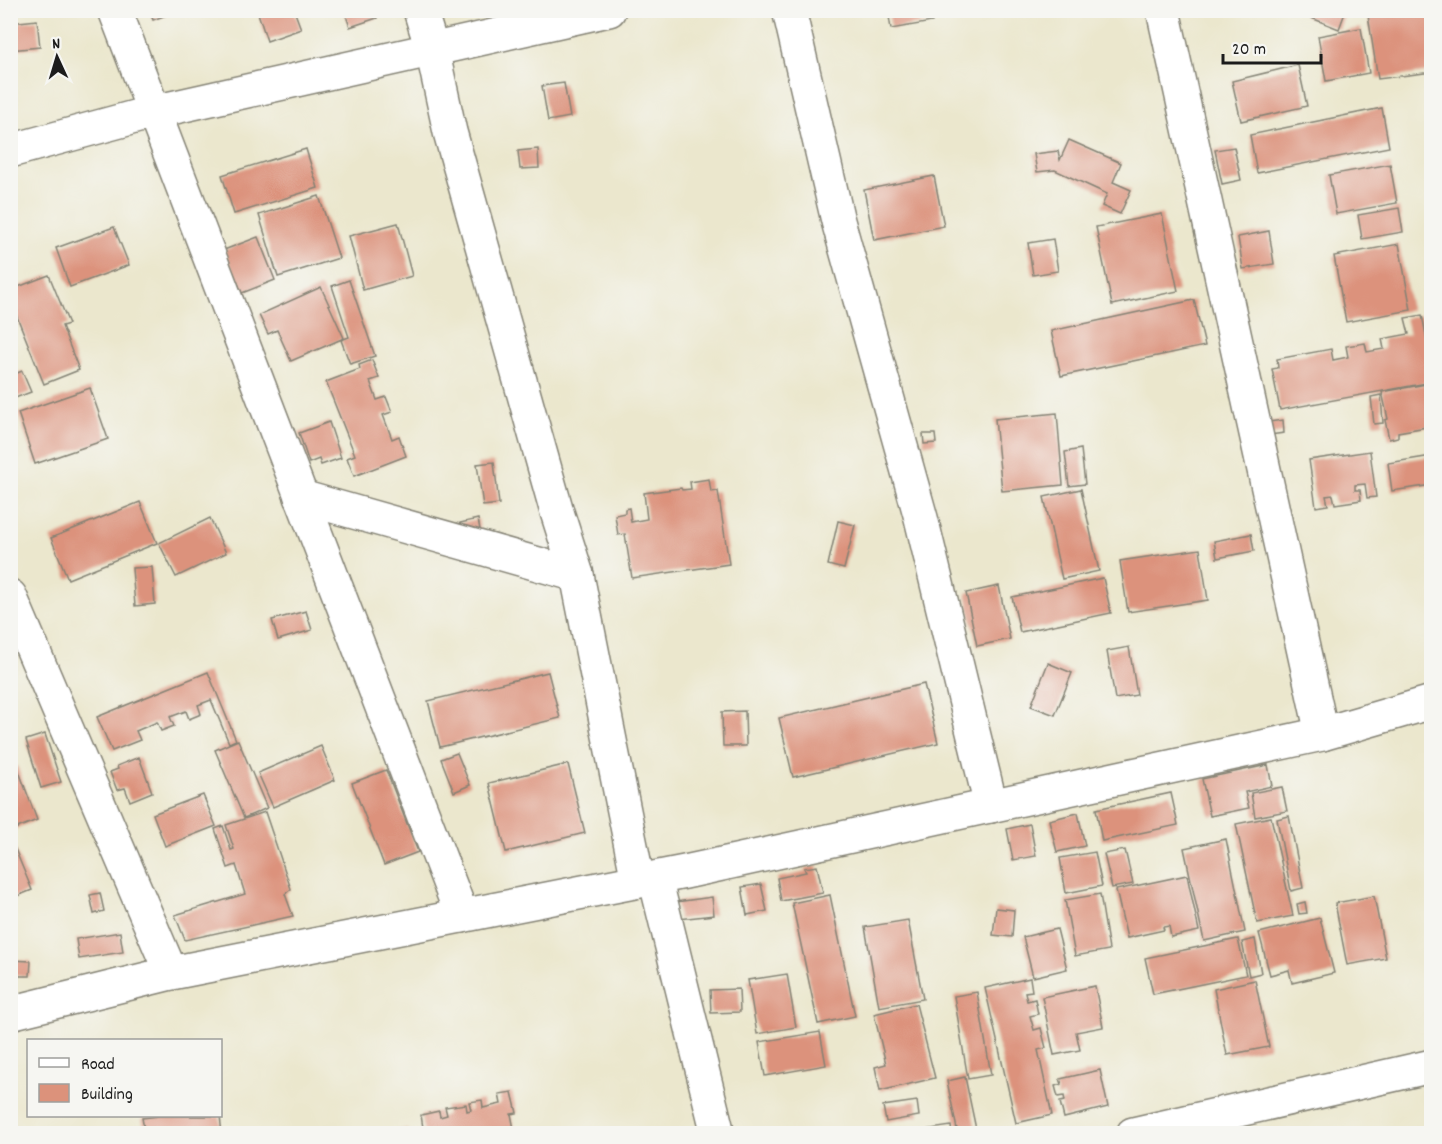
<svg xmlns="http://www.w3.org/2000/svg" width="1442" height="1144" font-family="Dekko,sans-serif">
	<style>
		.building { fill: #dc927b }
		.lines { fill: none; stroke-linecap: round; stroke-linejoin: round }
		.minor-casing { stroke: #848274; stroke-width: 36 }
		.minor { stroke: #fff; stroke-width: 33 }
	</style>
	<rect width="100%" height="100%" fill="#f6f6f2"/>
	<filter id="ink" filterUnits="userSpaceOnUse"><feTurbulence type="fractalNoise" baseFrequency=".0167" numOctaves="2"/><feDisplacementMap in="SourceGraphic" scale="12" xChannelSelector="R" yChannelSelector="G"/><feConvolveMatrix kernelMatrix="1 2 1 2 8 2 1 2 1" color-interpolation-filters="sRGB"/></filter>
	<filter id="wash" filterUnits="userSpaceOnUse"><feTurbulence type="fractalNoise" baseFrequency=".008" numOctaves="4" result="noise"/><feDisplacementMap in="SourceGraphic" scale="24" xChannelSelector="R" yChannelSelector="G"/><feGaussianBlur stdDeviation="1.35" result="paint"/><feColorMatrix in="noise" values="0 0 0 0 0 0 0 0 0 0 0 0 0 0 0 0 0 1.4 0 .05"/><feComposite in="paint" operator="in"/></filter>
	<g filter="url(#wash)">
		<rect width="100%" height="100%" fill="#ebe7cd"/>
		<g id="blocks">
			<g class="building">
				<polygon points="149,10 177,10 177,11 153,20"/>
				<polygon points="257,10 294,10 301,29 267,41"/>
				<polygon points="344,10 374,10 377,18 350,27"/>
				<polygon points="888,10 930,10 932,22 891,29"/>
				<polygon points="1306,10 1346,10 1339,29 1304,15"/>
				<polygon points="1398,10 1432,10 1432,72 1378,79 1368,15"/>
				<polygon points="37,20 40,47 10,50 10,23"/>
				<polygon points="1361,28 1369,73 1326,81 1318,36"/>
				<polygon points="1298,65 1307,106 1241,121 1232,81"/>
				<polygon points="564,83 570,117 548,121 542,86"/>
				<polygon points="1382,108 1389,147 1257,173 1250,135"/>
				<polygon points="1069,140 1121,163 1113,182 1131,190 1120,214 1102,206 1107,194 1055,170 1037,172 1034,154 1058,151 1060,160"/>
				<polygon points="1234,147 1241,180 1222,184 1215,150"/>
				<polygon points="306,149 318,188 234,214 222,175"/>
				<polygon points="538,149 539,168 520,169 518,151"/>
				<polygon points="1390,164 1397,203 1336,214 1329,175"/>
				<polygon points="934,176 944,226 874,240 864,190"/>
				<polygon points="319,196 339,258 278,277 259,215"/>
				<polygon points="1399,208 1403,232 1362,239 1358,215"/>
				<polygon points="1162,214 1178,291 1112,305 1096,227"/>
				<polygon points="398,223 412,276 363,290 349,236"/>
				<polygon points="114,227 129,265 70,287 56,248"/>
				<polygon points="1269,231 1274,264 1243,269 1238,237"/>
				<polygon points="258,237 275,280 242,293 224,250"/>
				<polygon points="1053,239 1058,271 1033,275 1028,243"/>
				<polygon points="1399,244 1411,310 1346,322 1334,256"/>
				<polygon points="49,275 69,324 62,326 79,370 44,384 10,299 10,290"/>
				<polygon points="349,280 375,356 350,364 341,340 349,337 332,286"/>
				<polygon points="321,287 344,338 291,361 277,330 268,334 259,315"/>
				<polygon points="1194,300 1205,346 1061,376 1051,331"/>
				<polygon points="1422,315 1432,365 1432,382 1280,410 1272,369 1278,368 1277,359 1331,349 1333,360 1348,357 1346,346 1365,343 1367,352 1384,349 1382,339 1409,334 1405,318"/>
				<polygon points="372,360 379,378 370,381 377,400 386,397 392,412 383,415 392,439 399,436 406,456 354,476 347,458 355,455 326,382 360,369 359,365"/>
				<polygon points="22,371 31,392 10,400 10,376"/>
				<polygon points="1432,383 1432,426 1398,432 1398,437 1389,439 1385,420 1388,419 1382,392"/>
				<polygon points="90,388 108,439 35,464 18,413"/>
				<polygon points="1381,395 1383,423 1374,424 1371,397"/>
				<polygon points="1057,413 1063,485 1002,491 995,419"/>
				<polygon points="1283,420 1284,433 1270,435 1269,422"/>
				<polygon points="329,422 341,458 321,465 319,459 309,463 299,433"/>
				<polygon points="923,434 935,434 936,443 924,444"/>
				<polygon points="1081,449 1085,484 1069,486 1065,452"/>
				<polygon points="1370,451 1376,497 1367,498 1365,484 1355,485 1355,490 1360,490 1361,500 1335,504 1333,495 1326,496 1328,505 1316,507 1309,460"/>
				<polygon points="1432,456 1432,485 1392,491 1388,463"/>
				<polygon points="494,462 499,504 483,506 477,464"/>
				<polygon points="709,479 711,492 718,491 729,564 632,578 625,534 618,535 615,515 625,513 625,509 629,508 631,522 647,519 644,493 681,488 682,490 691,489 690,482"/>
				<polygon points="1081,489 1099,571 1062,579 1044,497"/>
				<polygon points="140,502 157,543 68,579 51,538"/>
				<polygon points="210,518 226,553 176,577 159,543"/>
				<polygon points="478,519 481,535 463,539 460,523"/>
				<polygon points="838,521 855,525 844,569 828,565"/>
				<polygon points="1251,534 1254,551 1217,558 1214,541"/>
				<polygon points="1200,549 1208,600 1128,612 1120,561"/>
				<polygon points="152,567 155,604 135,606 132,568"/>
				<polygon points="1103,578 1111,613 1020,632 1012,597"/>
				<polygon points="999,586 1010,639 977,646 966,593"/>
				<polygon points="306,611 312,630 278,640 272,620"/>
				<polygon points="1129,647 1137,695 1115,699 1107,651"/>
				<polygon points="1048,663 1072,673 1055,715 1031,706"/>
				<polygon points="208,672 236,740 229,743 211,700 198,705 201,714 189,719 186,711 170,717 174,726 161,731 157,722 136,731 140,740 112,751 97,717"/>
				<polygon points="548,672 560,718 440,747 428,701"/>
				<polygon points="924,684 938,743 793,777 779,718"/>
				<polygon points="745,711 746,746 723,746 722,712"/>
				<polygon points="45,734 61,782 41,788 26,740"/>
				<polygon points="238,740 267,808 244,818 215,750"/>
				<polygon points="321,746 335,780 273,807 258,773"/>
				<polygon points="457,753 470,785 454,792 441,759"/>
				<polygon points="139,757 152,792 130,801 125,788 117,790 110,772 118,769 117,766"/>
				<polygon points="568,764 585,833 506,852 489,783"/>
				<polygon points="1268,765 1272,786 1245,792 1249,808 1210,816 1202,779"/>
				<polygon points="17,766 37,820 10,831 10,768"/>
				<polygon points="386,770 418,852 384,865 352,783"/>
				<polygon points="1282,787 1287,811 1255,817 1251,793"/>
				<polygon points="1171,793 1178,825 1102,841 1096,809"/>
				<polygon points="203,795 216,826 165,846 153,814"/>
				<polygon points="265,812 291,889 285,894 293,916 185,940 175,915 245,894 236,865 228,868 215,829 223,826 231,850 234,849 226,825"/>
				<polygon points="1078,813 1085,846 1057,852 1049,820"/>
				<polygon points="1289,816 1303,888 1291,891 1277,819"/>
				<polygon points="1271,817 1293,916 1257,923 1236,824"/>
				<polygon points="1030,824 1036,856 1013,860 1007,829"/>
				<polygon points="1226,839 1245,932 1204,941 1184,848"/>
				<polygon points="15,849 32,890 10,899 10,851"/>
				<polygon points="1125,850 1133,884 1112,888 1104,854"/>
				<polygon points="1095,852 1102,886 1066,893 1060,858"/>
				<polygon points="817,866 823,893 781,901 777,878 806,872 804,868"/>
				<polygon points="1187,875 1199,931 1171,937 1169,926 1163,927 1164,930 1127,938 1116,890"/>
				<polygon points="761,884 767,911 747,915 742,887"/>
				<polygon points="100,893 104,911 94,914 90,895"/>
				<polygon points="1100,894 1109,950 1075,956 1065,900"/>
				<polygon points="830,895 855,1016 818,1024 792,903"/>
				<polygon points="1374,896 1386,958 1347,965 1335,903"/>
				<polygon points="712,897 714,915 679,919 676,902"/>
				<polygon points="1305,902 1307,913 1299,914 1297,904"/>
				<polygon points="996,908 1014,910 1012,937 993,935"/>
				<polygon points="1320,918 1334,973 1292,983 1289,970 1270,975 1259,933"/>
				<polygon points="908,920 923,999 879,1007 865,927"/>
				<polygon points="1057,929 1067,969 1033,977 1023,937"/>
				<polygon points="120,932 123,952 79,959 76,939"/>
				<polygon points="1238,939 1246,975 1153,994 1145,958"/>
				<polygon points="1255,939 1261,973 1249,976 1242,942"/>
				<polygon points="10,960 31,961 30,976 10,976"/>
				<polygon points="787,974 796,1027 757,1034 748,980"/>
				<polygon points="1030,978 1032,991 1025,992 1027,1001 1035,999 1038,1014 1030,1016 1034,1030 1041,1028 1046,1048 1038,1050 1052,1115 1016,1123 985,988"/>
				<polygon points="1255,980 1269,1047 1227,1055 1214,989"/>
				<polygon points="1095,986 1103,1027 1076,1032 1080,1050 1054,1055 1042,997"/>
				<polygon points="739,989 740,1012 711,1013 710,990"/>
				<polygon points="977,992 991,1075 968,1079 954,996"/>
				<polygon points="916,1004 935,1078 880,1091 875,1067 886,1064 874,1014"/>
				<polygon points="820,1032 826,1065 765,1076 759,1042"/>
				<polygon points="1100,1070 1108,1107 1064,1118 1060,1102 1065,1101 1064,1096 1058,1097 1055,1086 1062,1084 1060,1079"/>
				<polygon points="965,1077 977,1134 958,1134 947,1081"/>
				<polygon points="512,1092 517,1113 511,1114 515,1134 424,1134 421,1115 439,1111 440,1117 447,1115 445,1107 466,1104 467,1111 471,1110 469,1102 482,1100 483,1108 501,1104 499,1094"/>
				<polygon points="917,1101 919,1116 886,1122 883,1106"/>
				<polygon points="159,1116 220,1116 222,1134 145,1134 142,1118"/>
				<polygon points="951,1126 952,1134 925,1134 924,1130"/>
				<polygon points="407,1129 408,1134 389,1134 389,1132"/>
			</g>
		</g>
	</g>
	<g filter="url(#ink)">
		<use href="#blocks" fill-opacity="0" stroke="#848274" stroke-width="1.5"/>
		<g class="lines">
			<defs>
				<g id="minor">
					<polyline points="115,10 462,916"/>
					<polyline points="420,10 432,49 450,132 557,512 577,575 638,881"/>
					<polyline points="789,10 838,221 921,518 991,806"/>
					<polyline points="1163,10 1322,734"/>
					<polyline points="10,151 153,112 609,10"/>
					<polyline points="301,497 577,575"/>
					<polyline points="10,596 171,973"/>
					<polyline points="655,878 718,1134"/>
					<polyline points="10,1013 171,973 685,872 1322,734 1432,702"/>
					<polyline points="1133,1134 1432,1066"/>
				</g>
			</defs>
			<use href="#minor" class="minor-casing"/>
			<use href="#minor" class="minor"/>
		</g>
	</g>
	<rect width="1442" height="1144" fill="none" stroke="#f6f6f2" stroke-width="36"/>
	<rect x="27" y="1039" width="195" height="78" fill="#f6f6f2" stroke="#9f9f9c" stroke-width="1.5"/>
	<rect x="39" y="1058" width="30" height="9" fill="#ffffff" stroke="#9f9f9c" stroke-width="1.5"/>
	<text x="81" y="1069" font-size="18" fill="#1c1c1c">Road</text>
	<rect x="39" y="1084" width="30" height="18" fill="#dc927b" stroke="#9f9f9c" stroke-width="1.5"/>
	<text x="81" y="1099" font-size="18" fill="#1c1c1c">Building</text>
	<g transform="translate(57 57) rotate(356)" stroke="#f6f6f2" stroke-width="4.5" paint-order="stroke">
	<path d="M0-4.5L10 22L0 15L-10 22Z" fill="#1c1c1c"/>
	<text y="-9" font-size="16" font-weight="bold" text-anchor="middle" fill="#1c1c1c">N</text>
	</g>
	<path d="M1223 54v9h98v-9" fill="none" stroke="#1c1c1c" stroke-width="3"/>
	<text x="1232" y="54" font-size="18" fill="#1c1c1c" stroke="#f6f6f2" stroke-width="4.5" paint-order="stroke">20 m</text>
</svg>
